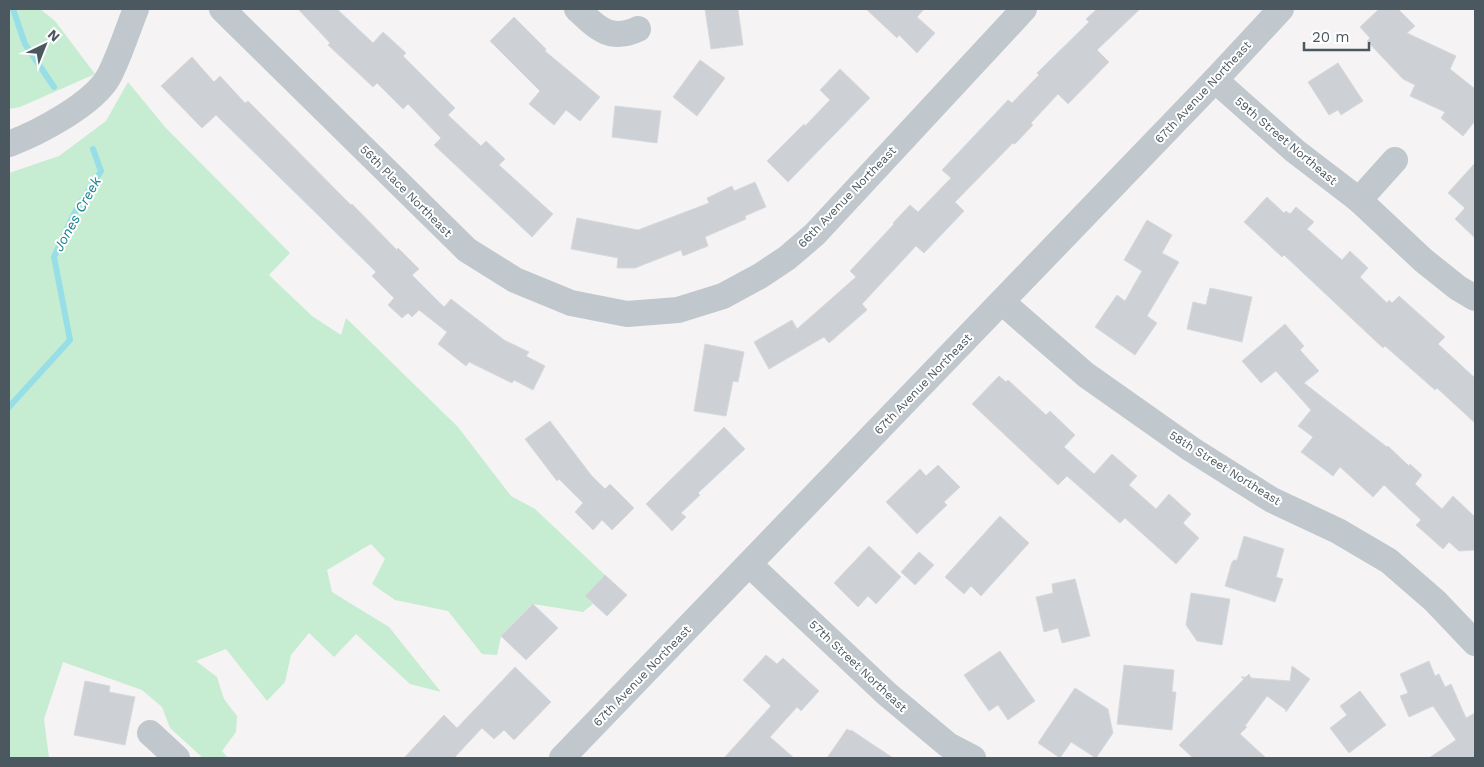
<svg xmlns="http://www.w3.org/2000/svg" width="1484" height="767" font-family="'Work Sans',sans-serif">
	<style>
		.green { fill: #c6edd1 }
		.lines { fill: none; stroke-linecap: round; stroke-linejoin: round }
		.stream { stroke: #97dee6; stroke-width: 6 }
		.building { fill: #cdd0d4; stroke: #d7dadd }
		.minor { stroke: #c0c8ce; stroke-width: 26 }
		.labels { text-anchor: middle; stroke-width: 4; stroke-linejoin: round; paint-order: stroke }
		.street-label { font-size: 12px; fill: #4c585f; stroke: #fff }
		.water-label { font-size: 14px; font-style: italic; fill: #17828f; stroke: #fff }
	</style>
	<rect width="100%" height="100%" fill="#f5f3f3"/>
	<g class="green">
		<polygon points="9,9 40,9 55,21 95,74 20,107 9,109"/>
		<polygon points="128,82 165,127 290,253 269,275 312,316 341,335 346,318 458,427 511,496 535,509 605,575 585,596 593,604 583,612 533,604 501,636 497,655 482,654 448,611 395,600 372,584 385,559 371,544 327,570 332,592 389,627 441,692 410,684 356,634 334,657 309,633 291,655 285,682 267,701 226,649 196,661 217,677 224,699 237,716 236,732 222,751 228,758 203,758 170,728 162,707 142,690 63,662 44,719 49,758 9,758 9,173 59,156 106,121"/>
	</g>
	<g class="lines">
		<g class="stream">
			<polyline points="13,9 25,44 54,87"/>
			<polyline points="9,407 70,340 54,257 75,212 101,171 93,149"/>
		</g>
	</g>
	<g class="building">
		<polygon points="298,9 337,9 373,43 383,32 406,53 403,56 455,108 448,115 481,146 486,141 505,159 499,165 553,214 532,237 434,145 441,138 408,104 403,109 377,83 373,87 328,45 330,43"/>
		<polygon points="705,9 738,9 743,45 711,49"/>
		<polygon points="866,9 924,9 917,17 935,33 917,53 899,35 897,38"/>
		<polygon points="1097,9 1140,9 1097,50 1109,62 1068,104 1058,94 1031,123 1033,125 1015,144 1013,143 955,202 964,211 924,253 916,246 862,304 867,310 829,343 824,337 769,369 754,342 792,320 797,329 856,277 850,271 894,224 893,223 910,205 918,212 951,178 942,170 1008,100 1012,103 1039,75 1037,73 1089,22 1086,19"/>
		<polygon points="1379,9 1398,9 1415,26 1407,33 1456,56 1450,69 1475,89 1475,121 1463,136 1441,118 1445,112 1410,96 1415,85 1403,79 1367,41 1370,38 1360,27"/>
		<polygon points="514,17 546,49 545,51 600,97 580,121 566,110 554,125 529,104 540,91 490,41"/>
		<polygon points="192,57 214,82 220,76 245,103 248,101 351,205 352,204 397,250 398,248 419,269 412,275 444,307 451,299 504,340 529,352 526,356 545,366 533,390 514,380 512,383 469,362 466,366 438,344 447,332 419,310 412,317 408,313 402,318 388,305 394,298 372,276 376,272 216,115 202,128 161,86"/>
		<polygon points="700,60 725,78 697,116 673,97"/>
		<polygon points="1338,63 1363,101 1341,115 1338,110 1329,115 1308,82"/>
		<polygon points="840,69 870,98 788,182 767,161 804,124 805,126 830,100 820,90"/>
		<polygon points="615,106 661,111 657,143 612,137"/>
		<polygon points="1475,163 1475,238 1455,219 1465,208 1448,193"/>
		<polygon points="755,182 766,207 745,216 746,219 705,237 708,246 683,256 681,250 635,268 617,268 618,258 571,249 577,218 638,230 709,203 707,198 732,186 734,191"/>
		<polygon points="1267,197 1284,213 1286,211 1290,214 1296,207 1314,222 1307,229 1342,260 1350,251 1368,268 1360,277 1387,303 1389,300 1392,303 1399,296 1445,337 1438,344 1475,378 1475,423 1437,388 1435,390 1385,346 1383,348 1284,255 1282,257 1244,222"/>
		<polygon points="1147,220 1172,235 1162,253 1179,262 1147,316 1157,323 1135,355 1095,327 1117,295 1125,301 1142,271 1124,260"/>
		<polygon points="1210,288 1252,297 1242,342 1187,329 1193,302 1206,305"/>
		<polygon points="1285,324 1304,346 1300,350 1319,371 1304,383 1387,447 1388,446 1409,466 1410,464 1422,475 1415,484 1442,509 1453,496 1475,517 1475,550 1459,551 1449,542 1443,549 1416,525 1421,520 1384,485 1373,497 1340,467 1333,476 1301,452 1313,437 1298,426 1311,410 1276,371 1261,383 1242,361"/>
		<polygon points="705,344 744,352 738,382 733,381 726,416 694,411"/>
		<polygon points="999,376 1006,382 1008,380 1046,415 1050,411 1075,435 1064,447 1094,474 1112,454 1137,476 1129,485 1156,509 1169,494 1191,514 1183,523 1199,538 1176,564 1125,518 1120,523 1067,476 1058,485 972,404"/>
		<polygon points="550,421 591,475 605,489 610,484 634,508 612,530 602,520 593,530 575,512 583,503 559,479 557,481 525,439"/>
		<polygon points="724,427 745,449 698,493 700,495 681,513 686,517 672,531 646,504"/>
		<polygon points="938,465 960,487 944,502 947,505 917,534 886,502 920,469 926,476"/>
		<polygon points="1000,516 1029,543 981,596 971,586 964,594 945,577"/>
		<polygon points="1244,536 1284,549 1276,577 1283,579 1275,602 1225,586 1232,562 1234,560 1237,560"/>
		<polygon points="869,546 901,577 876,604 868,596 858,607 834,583"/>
		<polygon points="919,552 934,565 915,585 901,572"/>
		<polygon points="605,575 627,595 607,616 585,596"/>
		<polygon points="1075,579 1090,636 1062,643 1058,628 1044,632 1036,597 1053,593 1052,584"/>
		<polygon points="1191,593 1230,599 1222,645 1197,641 1186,625"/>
		<polygon points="533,604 558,628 526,660 501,636"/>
		<polygon points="1000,651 1035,701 1008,720 998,705 989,711 964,675"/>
		<polygon points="766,655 777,664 783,658 819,691 801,711 797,707 770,737 794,758 724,758 771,706 743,680"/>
		<polygon points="1429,661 1435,676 1439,674 1445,687 1451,684 1466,718 1475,713 1475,758 1429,758 1456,740 1433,706 1409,717 1400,696 1408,693 1400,674"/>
		<polygon points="1124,665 1174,670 1172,692 1176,692 1172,730 1117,724"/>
		<polygon points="1292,666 1310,679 1286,712 1286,710 1267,696 1245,726 1247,727 1240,734 1266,758 1193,758 1179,745 1244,679 1241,677 1246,677 1249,674 1251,678 1290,681"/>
		<polygon points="515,667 551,702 514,740 504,730 494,739 482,728 454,758 404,758 444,715 457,728"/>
		<polygon points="85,681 110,686 109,692 135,697 125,745 74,735"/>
		<polygon points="1075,688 1108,709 1113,733 1096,758 1071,742 1060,758 1038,743"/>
		<polygon points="1360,691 1386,725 1349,753 1330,728 1347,715 1340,706"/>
		<polygon points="847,729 850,731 851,730 893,758 827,758"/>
	</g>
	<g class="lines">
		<g class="minor">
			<polyline points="222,9 467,250 515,280 571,303 627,314 678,310 723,296 760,276 787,258 815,234 1024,9"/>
			<path d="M577,9C597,28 610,42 638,29"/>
			<polyline points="1215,80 1295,151 1359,200 1423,260 1458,288 1475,298"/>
			<path d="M9,144C38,133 94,104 109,76C120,55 127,31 136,9"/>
			<polyline points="1359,200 1395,160"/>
			<polyline points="1002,302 1086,375 1191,449 1272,500 1338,531 1389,561 1435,601 1475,643"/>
			<polyline points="750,565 887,694 948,745 973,758"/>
			<polyline points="150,733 177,758"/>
			<polyline points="562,758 1215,80 1281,9"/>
		</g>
	</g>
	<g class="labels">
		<g class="street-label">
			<text transform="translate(1203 92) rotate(-47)" y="4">67th Avenue Northeast</text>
			<text transform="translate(1286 141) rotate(40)" y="4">59th Street Northeast</text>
			<text transform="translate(406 191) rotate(45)" y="4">56th Place Northeast</text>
			<text transform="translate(847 197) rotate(-46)" y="4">66th Avenue Northeast</text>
			<text transform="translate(923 384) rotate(-46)" y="4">67th Avenue Northeast</text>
			<text transform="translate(1225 468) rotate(32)" y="4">58th Street Northeast</text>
			<text transform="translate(858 666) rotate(43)" y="4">57th Street Northeast</text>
			<text transform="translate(642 676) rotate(-46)" y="4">67th Avenue Northeast</text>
		</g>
		<g class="water-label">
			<text transform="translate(77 214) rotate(-61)" y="5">Jones Creek</text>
		</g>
	</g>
	<rect width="1484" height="767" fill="none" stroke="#4c585f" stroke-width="20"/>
	<g transform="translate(45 45) rotate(43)" stroke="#ffffff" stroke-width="4" paint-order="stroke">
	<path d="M0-4L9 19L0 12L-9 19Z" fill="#4c585f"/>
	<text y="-8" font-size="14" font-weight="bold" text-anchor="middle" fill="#4c585f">N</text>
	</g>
	<path d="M1304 42v8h65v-8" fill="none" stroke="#4c585f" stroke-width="2.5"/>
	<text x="1312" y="42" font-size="15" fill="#4c585f" stroke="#ffffff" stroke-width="4" paint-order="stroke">20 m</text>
</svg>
